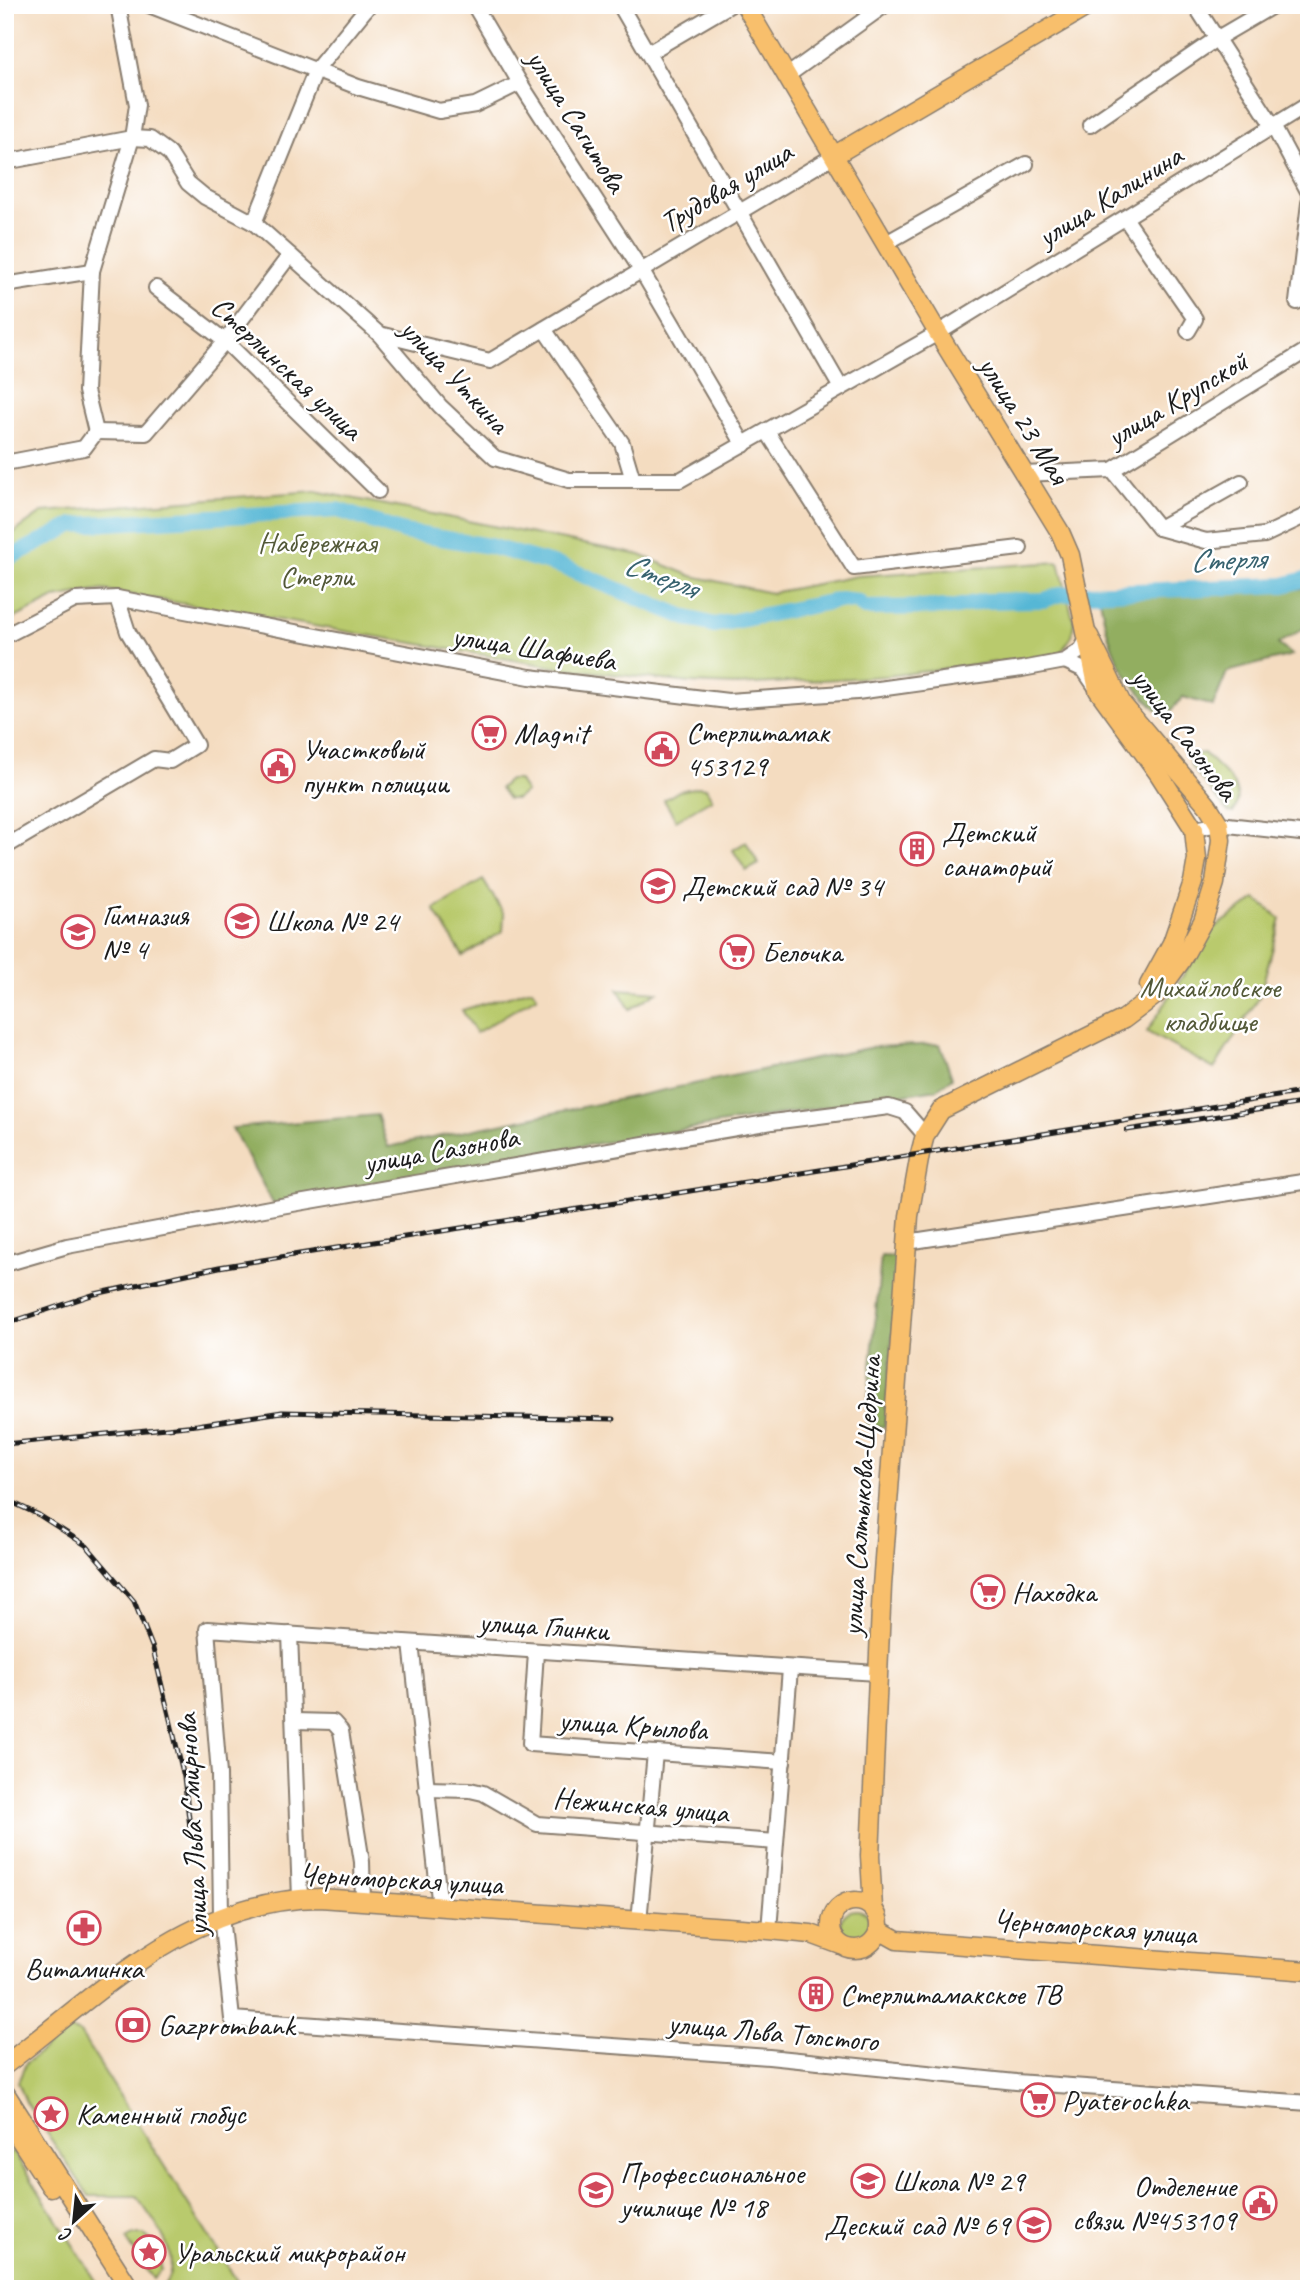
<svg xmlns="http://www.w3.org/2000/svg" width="1314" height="2294" font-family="Caveat,sans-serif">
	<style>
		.green { fill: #b9ca6d; stroke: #6a7344; stroke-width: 2 }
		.forest { fill: #92ae60; stroke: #57653e; stroke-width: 2 }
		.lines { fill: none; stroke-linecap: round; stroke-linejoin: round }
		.river { stroke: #57b7d5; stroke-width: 16 }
		.minor-casing { stroke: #887c6e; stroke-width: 18 }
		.major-casing { stroke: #887c6e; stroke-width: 21 }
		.minor { stroke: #fff; stroke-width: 14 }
		.major { stroke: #f8bf6c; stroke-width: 18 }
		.rail-casing { stroke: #1c1c1c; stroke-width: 5 }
		.rail { stroke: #fff; stroke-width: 2.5; stroke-dasharray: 8; stroke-linecap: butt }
		.labels { text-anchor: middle; stroke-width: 5; stroke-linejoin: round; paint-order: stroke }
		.street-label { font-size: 30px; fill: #1c1c1c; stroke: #fff }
		.park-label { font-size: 30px; fill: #535938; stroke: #fff }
		.poi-label { font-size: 30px; fill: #1c1c1c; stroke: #fff; text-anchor: start }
		.water-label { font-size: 32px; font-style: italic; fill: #37626f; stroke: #fff }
	</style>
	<rect width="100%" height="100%" fill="#fff"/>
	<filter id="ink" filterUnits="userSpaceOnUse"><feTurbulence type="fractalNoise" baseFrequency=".0143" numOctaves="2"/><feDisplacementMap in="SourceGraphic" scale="14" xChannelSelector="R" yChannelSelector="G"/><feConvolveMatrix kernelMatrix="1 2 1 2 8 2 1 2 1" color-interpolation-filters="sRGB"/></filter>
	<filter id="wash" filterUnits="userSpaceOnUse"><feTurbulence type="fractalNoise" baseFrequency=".00686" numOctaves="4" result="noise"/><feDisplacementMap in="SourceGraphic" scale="28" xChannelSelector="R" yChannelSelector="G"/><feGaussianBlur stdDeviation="1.57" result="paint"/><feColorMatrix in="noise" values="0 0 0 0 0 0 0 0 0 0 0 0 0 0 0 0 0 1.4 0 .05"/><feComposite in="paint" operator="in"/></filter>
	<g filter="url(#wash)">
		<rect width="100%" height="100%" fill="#f4dcc0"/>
		<g class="green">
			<polygon points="315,491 640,555 692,576 771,593 857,576 1059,562 1074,622 1072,636 1060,654 888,676 737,685 690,683 560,668 103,590 55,598 5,623 5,539 43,512"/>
			<path d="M1204,753C1221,771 1249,788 1233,813L1228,812L1191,766L1190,760L1195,754Z"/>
			<polygon points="509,780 518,780 526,792 516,799 508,799 500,788"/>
			<polygon points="698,787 706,788 712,799 676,820 664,800 679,791"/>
			<polygon points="746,842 759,864 746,871 733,850"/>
			<polygon points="483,880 504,914 503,931 463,956 434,909"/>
			<polygon points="1256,899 1281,919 1259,997 1214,1069 1147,1032 1212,930"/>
			<polygon points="532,989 537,996 476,1033 462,1010"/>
			<polygon points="618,989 657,992 630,1009"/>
			<circle cx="856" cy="1926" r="16"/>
			<path d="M69,2029L80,2033L242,2289H161C188,2259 153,2220 136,2196H89L26,2102L18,2082L26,2063Z"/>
			<polygon points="13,2151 93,2276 101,2289 5,2289 5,2156"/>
			<polygon points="133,2235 144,2235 160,2247 161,2269 153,2279 126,2239"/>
		</g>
		<g class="forest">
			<path d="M1309,588V625L1278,644L1292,655L1227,672L1213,706L1183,697L1165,717C1123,680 1110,655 1100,599Z"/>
			<polygon points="940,1044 952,1078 937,1089 526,1155 275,1207 232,1128 377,1115 388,1147 873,1047"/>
			<polygon points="881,1256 899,1257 885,1427 866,1424"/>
		</g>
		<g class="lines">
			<polyline class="river" points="5,560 73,525 338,510 404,532 489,546 563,567 687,618 714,625 840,600 859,602 864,608 956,607 984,601 1044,600 1062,594 1284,585 1309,578"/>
		</g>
	</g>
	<g filter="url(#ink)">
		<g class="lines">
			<defs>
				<g id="minor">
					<polyline points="149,5 358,87 439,111 475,105 520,83"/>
					<polyline points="474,5 520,83 641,270 744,445"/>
					<polyline points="620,5 841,388"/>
					<polyline points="1195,5 1273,126 1309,193"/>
					<polyline points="648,53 730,5"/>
					<polyline points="788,75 885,5"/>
					<polyline points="1090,125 1216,39 1274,5"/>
					<polyline points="5,162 132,138 150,139 169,153 188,183 205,197 254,223 290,255 379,334 440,406 495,458 569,480 680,480 938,333 1309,104"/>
					<polyline points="1125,218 1195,319 1188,331"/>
					<polyline points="254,223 316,70 369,5"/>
					<polyline points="886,243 1026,164"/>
					<polyline points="5,285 92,271"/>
					<polyline points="156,288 225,341 378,491"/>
					<polyline points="1297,302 1309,203"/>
					<polyline points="544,329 622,443 633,480"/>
					<polyline points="379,334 490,361 835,155"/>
					<polyline points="96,432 86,391 92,271 132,138 137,105 118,5"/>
					<polyline points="96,432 146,433 225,341 290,255"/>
					<polyline points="768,433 854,568 1020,548"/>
					<polyline points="5,463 84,448 96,432"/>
					<polyline points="1112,470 1159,528 1206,541 1265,535 1309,514"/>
					<polyline points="1024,474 1112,470 1309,349"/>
					<polyline points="1159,528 1241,482"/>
					<polyline points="5,636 75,600 117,598 530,677 728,701 857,692 1022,669 1065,661 1081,650 1089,636"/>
					<polyline points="1065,661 1084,670 1095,686"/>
					<polyline points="1194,829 1219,824 1309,834"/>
					<polyline points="5,847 154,759 170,761 196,745 128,632 117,598"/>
					<polyline points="907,1242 1309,1181"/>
					<polyline points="5,1264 67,1246 275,1207 772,1122 889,1107 905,1112 925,1135"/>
					<polyline points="290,1634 300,1898"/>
					<polyline points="411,1643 440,1908"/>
					<polyline points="536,1652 530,1744 783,1762"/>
					<polyline points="877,1673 207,1629 219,1774 221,1916 232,2019 769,2057 1016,2082 1309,2103"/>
					<polyline points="295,1721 333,1722 341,1731 362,1862 363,1902"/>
					<polyline points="426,1789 470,1790 483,1793 537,1824 776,1842"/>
					<polyline points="639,1921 655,1753"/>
					<polyline points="769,1930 790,1669"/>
				</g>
				<g id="major">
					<polyline points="745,5 938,333 1060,532 1070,555 1098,690 1159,774 1194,829 1197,859 1193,882 1172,943 1149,985"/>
					<polyline points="835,155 1090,5"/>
					<circle cx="855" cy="1925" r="24"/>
					<polyline points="873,1908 870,1856 882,1586 909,1216 920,1154 925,1135 941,1110 1124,1019 1157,994 1181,961 1203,921 1215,883 1221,840 1219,824 1208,806 1122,704 1089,636"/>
					<polyline points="879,1930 897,1940 1309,1971"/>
					<path d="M5,2065C101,1991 191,1899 320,1898L769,1930L811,1934L841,1945"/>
					<polyline points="5,2093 130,2289"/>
					<polyline points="5,2116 51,2187"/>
				</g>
			</defs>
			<use href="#minor" class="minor-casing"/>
			<use href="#major" class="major-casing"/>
			<use href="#minor" class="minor"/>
			<use href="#major" class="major"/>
			<defs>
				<g id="rail">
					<polyline points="1127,1130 1309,1102"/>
					<polyline points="5,1324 95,1294 219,1267 1309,1091"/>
					<polyline points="5,1444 197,1425 282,1412 614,1419"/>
					<polyline points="5,1499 39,1515 87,1546 134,1601 153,1649 184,1777 190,1827"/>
				</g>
			</defs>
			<use href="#rail" class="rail-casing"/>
			<use href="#rail" class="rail"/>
		</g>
	</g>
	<defs>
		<symbol id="supermarket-ring" viewBox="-11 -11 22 22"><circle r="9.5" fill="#fff" stroke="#d1495b" stroke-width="1.5"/><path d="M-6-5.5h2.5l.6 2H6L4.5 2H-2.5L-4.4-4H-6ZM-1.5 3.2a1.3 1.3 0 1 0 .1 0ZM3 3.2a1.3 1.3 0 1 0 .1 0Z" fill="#d1495b"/></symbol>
		<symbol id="civic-ring" viewBox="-11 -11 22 22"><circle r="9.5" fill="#fff" stroke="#d1495b" stroke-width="1.5"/><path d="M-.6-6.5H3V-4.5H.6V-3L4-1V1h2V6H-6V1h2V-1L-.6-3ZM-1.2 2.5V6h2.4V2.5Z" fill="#d1495b"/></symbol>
		<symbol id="building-ring" viewBox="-11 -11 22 22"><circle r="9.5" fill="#fff" stroke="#d1495b" stroke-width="1.5"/><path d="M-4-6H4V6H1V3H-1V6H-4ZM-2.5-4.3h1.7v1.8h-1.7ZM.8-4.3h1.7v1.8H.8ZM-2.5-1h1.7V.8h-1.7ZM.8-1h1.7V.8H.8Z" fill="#d1495b"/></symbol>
		<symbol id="school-ring" viewBox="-11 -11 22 22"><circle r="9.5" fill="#fff" stroke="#d1495b" stroke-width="1.5"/><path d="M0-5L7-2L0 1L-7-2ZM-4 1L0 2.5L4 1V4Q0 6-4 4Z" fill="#d1495b"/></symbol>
		<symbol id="pharmacy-ring" viewBox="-11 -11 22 22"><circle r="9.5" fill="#fff" stroke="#d1495b" stroke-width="1.5"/><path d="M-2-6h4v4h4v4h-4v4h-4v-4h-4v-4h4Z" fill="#d1495b"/></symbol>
		<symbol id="bank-ring" viewBox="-11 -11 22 22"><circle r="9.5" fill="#fff" stroke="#d1495b" stroke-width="1.5"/><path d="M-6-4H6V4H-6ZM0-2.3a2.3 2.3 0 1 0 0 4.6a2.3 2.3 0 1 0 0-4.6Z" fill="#d1495b"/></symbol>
		<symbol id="sight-ring" viewBox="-11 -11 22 22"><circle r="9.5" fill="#fff" stroke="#d1495b" stroke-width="1.5"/><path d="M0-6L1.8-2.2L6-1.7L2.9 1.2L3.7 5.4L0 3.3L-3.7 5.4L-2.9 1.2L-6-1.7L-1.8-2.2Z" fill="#d1495b"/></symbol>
		<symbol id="university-ring" viewBox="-11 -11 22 22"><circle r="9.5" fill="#fff" stroke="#d1495b" stroke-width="1.5"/><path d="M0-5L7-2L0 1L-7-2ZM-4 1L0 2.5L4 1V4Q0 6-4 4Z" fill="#d1495b"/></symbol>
	</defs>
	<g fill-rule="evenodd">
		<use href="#supermarket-ring" x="470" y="714" width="38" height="38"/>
		<use href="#civic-ring" x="643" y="730" width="38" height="38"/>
		<use href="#civic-ring" x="259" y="747" width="38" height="38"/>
		<use href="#building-ring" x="898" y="830" width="38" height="38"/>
		<use href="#school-ring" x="639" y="867" width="38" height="38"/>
		<use href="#school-ring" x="223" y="902" width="38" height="38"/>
		<use href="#school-ring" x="59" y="913" width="38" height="38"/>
		<use href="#supermarket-ring" x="718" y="933" width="38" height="38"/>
		<use href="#supermarket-ring" x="969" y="1573" width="38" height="38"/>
		<use href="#pharmacy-ring" x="65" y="1909" width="38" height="38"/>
		<use href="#building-ring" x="797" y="1975" width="38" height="38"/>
		<use href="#bank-ring" x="114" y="2006" width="38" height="38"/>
		<use href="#supermarket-ring" x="1019" y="2081" width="38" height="38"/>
		<use href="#sight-ring" x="32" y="2095" width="38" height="38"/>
		<use href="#school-ring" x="849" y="2162" width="38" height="38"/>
		<use href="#university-ring" x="577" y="2171" width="38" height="38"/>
		<use href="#civic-ring" x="1241" y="2184" width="38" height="38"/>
		<use href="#school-ring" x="1015" y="2206" width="38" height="38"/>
		<use href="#sight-ring" x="130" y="2233" width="38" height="38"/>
	</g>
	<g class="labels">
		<g class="street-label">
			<text transform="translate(577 121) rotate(58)" y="10">улица Сагитова</text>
			<text transform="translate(726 187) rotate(-31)" y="10">Трудовая улица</text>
			<text transform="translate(1110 196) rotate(-32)" y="10">улица Калинина</text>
			<text transform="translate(287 368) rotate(43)" y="10">Стерлинская улица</text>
			<text transform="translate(455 376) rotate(47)" y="10">улица Уткина</text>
			<text transform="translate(1177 399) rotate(-31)" y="10">улица Крупской</text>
			<text transform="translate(1024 420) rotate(58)" y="10">улица 23 Мая</text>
			<text transform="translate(534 648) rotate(9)" y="10">улица Шафиева</text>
			<text transform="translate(1185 734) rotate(53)" y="10">улица Сазонова</text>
			<text transform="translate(441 1150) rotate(-10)" y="10">улица Сазонова</text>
			<text transform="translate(861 1496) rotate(-86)" y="10">улица Салтыкова-Щедрина</text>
			<text transform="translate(544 1626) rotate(4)" y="10">улица Глинки</text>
			<text transform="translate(633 1725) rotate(4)" y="10">улица Крылова</text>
			<text transform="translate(641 1805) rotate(5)" y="10">Нежинская улица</text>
			<text transform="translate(192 1825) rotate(-93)" y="10">улица Льва Смирнова</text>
			<text transform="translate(401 1879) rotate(3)" y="10">Черноморская улица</text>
			<text transform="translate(1095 1927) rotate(4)" y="10">Черноморская улица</text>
			<text transform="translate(773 2032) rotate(5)" y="10">улица Льва Толстого</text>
		</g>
		<g class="park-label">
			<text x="317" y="552">Набережная<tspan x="317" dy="34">Стерли</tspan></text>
			<text x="1210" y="997">Михайловское<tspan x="1210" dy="34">кладбище</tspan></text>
		</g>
		<g class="poi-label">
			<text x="686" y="742">Стерлитамак<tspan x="686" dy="34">453129</tspan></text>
			<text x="514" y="743">Magnit</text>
			<text x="302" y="759">Участковый<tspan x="302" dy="34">пункт полиции</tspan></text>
			<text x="942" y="842">Детский<tspan x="942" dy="34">санаторий</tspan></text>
			<text x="682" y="896">Детский сад № 34</text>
			<text x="102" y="925">Гимназия<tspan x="102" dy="34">№ 4</tspan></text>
			<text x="266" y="931">Школа № 24</text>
			<text x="762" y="962">Белочка</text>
			<text x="1012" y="1602">Находка</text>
			<text x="84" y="1978" text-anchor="middle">Витаминка</text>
			<text x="840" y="2004">Стерлитамакское ТВ</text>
			<text x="158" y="2035">Gazprombank</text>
			<text x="1062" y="2110">Pyaterochka</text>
			<text x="76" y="2124">Каменный глобус</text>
			<text x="620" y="2183">Профессиональное<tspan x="620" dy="34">училище № 18</tspan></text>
			<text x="892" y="2191">Школа № 29</text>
			<text x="1236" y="2196" text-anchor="end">Отделение<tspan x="1236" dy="34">связи №453109</tspan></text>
			<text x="1010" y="2235" text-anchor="end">Деский сад № 69</text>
			<text x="174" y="2262">Уральский микрорайон</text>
		</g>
		<g class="water-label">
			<text transform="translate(1227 559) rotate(-2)" y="11">Стерля</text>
			<text transform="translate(661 575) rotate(21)" y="11">Стерля</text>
		</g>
	</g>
	<rect width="1314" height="2294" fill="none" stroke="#fff" stroke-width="28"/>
	<g transform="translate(74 2221) rotate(207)" stroke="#ffffff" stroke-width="5" paint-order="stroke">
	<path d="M0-5L12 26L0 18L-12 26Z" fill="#1c1c1c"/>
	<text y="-10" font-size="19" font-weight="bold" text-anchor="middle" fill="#1c1c1c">С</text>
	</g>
</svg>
